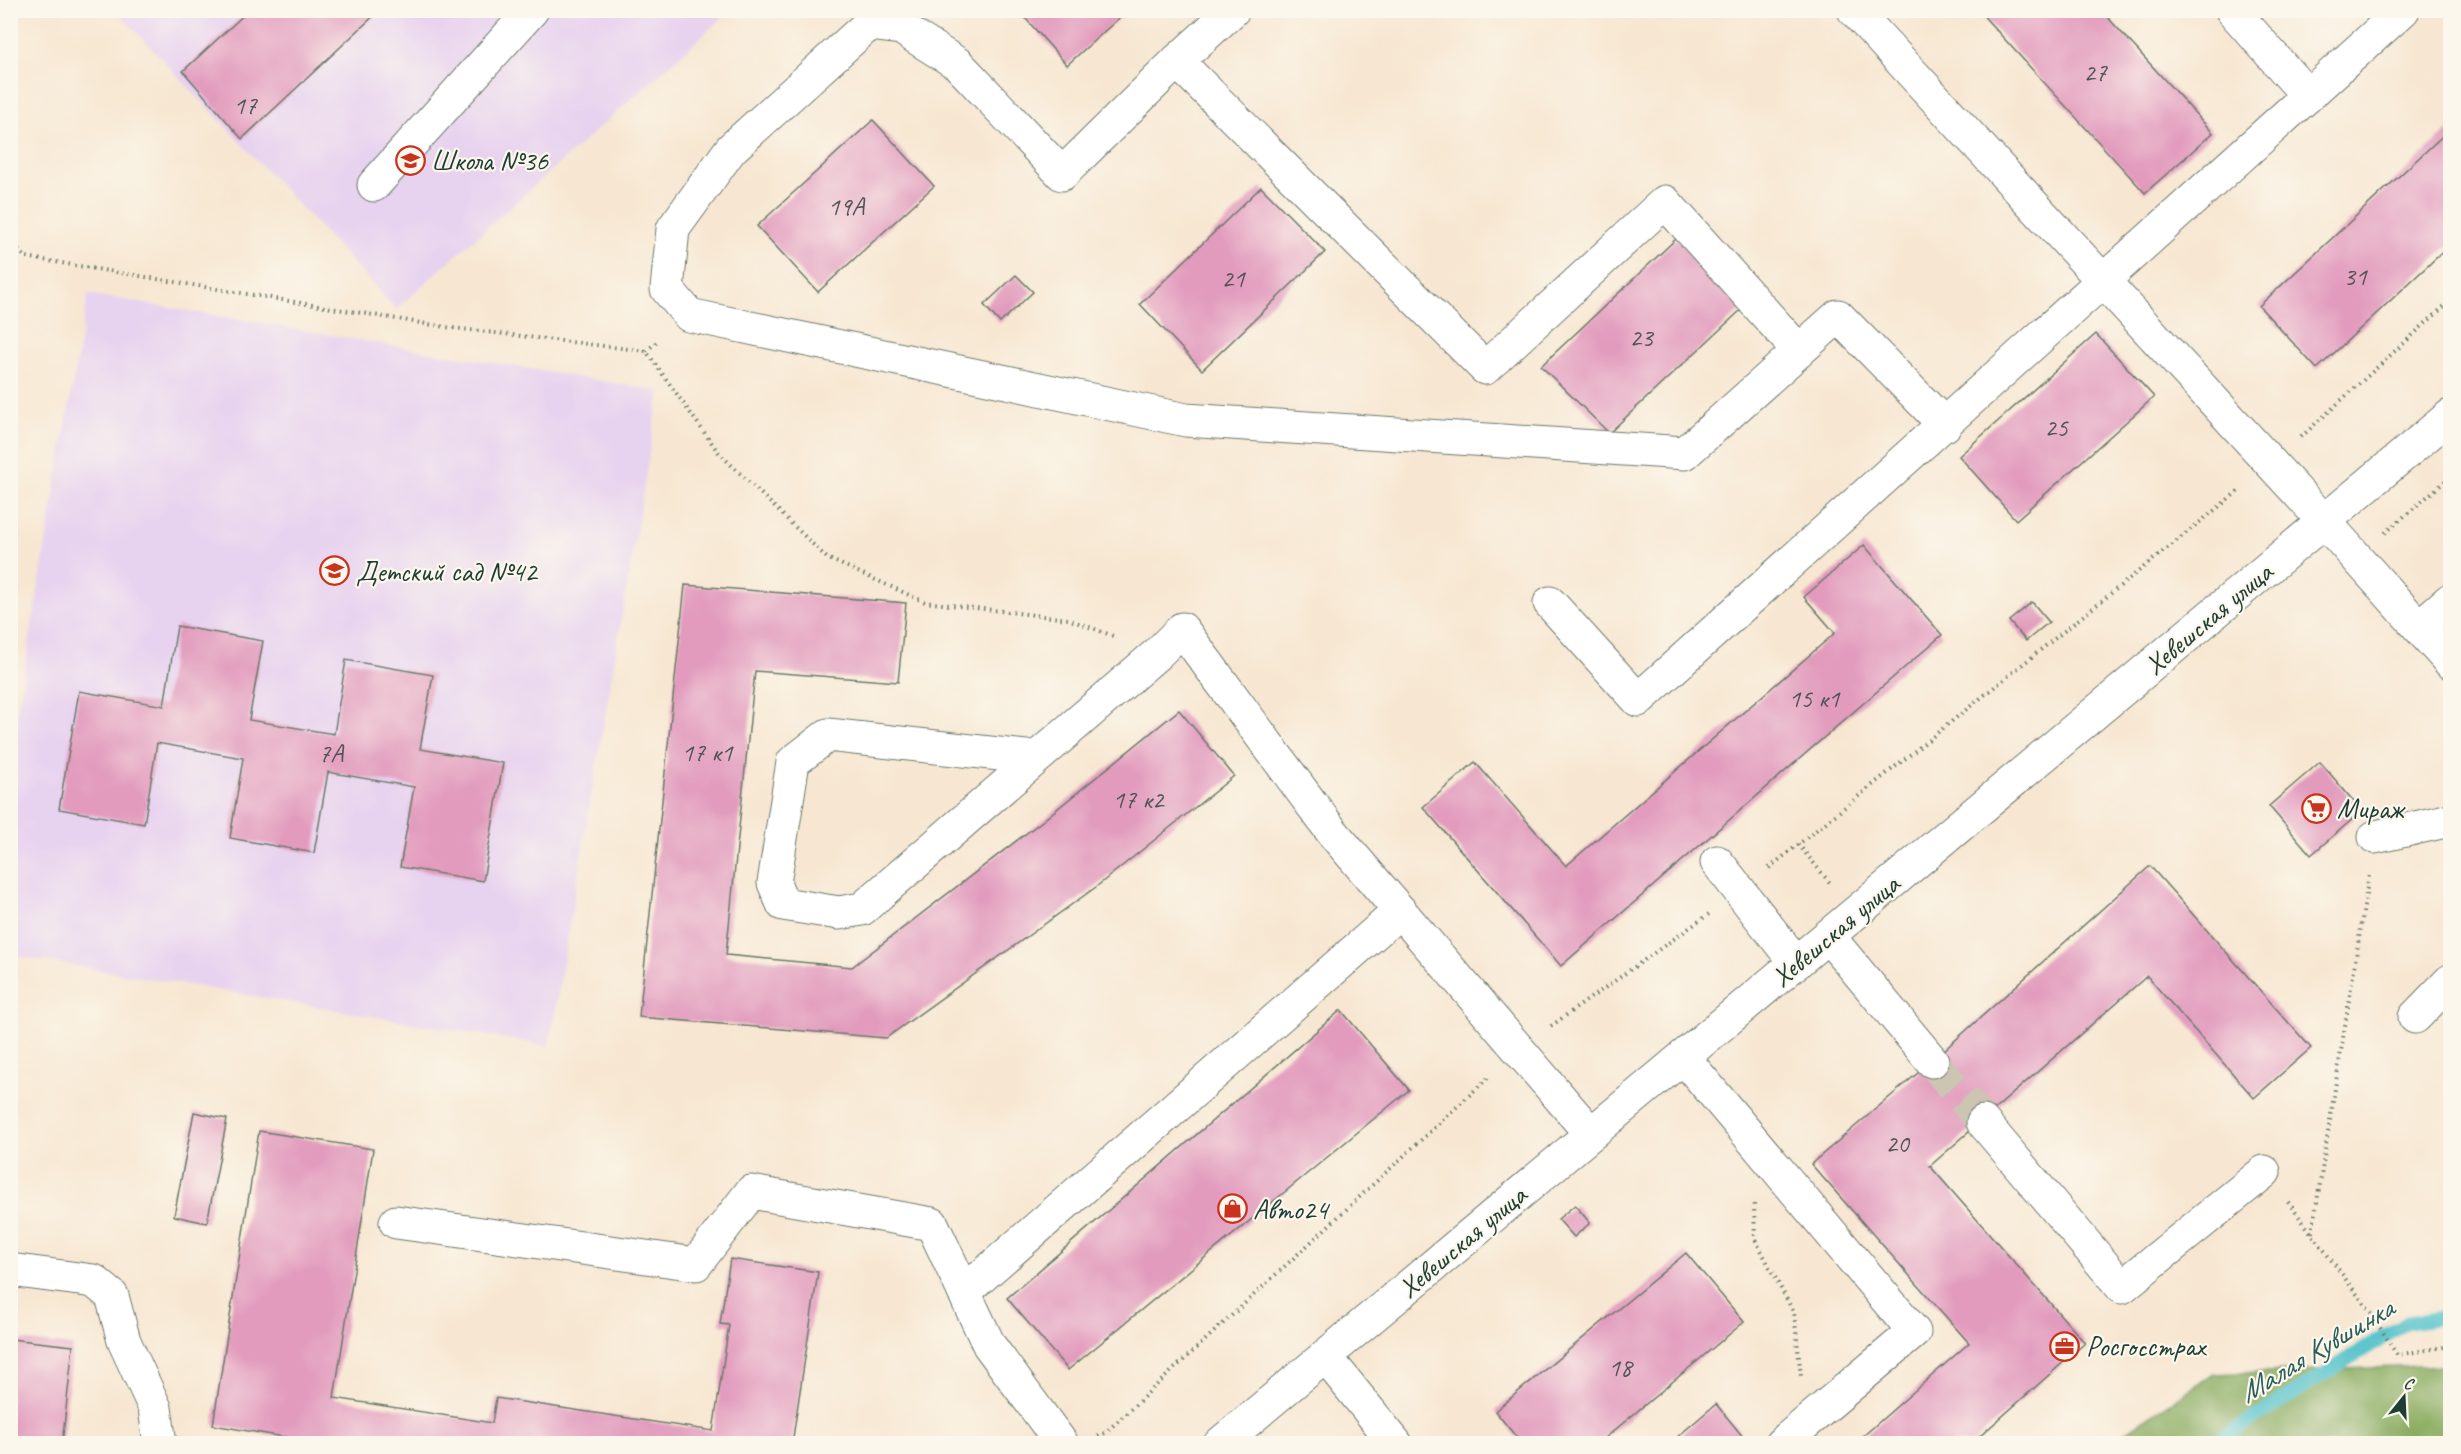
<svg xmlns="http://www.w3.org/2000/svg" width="2461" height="1454" font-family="Caveat,sans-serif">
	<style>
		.built { fill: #e7d2ef }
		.forest { fill: #8aac61; stroke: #54744a; stroke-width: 1.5 }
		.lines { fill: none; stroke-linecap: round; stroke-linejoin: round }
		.stream { stroke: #54c2cb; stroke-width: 14 }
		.building { fill: #e29bbd }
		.minor-tunnel { stroke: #ccc5b2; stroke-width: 33; stroke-dasharray: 33 16; stroke-linecap: butt }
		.minor-casing { stroke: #6b786b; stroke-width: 35 }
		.path { stroke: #6b786b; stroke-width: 4; stroke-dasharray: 1.5 4.5; stroke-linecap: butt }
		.minor { stroke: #fff; stroke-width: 33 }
		.labels { text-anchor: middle; stroke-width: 4.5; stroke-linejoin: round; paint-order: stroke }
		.number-label { font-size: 26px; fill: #505456 }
		.poi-label { font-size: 28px; fill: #1f3d34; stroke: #fbf7ec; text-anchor: start }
		.street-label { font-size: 28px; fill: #1f3d34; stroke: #fbf7ec }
		.water-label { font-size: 30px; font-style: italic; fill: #2c5e5a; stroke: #fbf7ec }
	</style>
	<rect width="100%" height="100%" fill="#fbf7ec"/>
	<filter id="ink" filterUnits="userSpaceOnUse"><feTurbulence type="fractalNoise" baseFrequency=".0167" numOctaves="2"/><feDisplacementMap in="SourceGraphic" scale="12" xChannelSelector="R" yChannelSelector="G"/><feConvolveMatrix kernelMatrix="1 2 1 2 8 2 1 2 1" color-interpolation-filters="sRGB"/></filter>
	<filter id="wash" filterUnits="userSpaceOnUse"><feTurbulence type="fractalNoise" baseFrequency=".008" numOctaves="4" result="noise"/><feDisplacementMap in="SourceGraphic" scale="24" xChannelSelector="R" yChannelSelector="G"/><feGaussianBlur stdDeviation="1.35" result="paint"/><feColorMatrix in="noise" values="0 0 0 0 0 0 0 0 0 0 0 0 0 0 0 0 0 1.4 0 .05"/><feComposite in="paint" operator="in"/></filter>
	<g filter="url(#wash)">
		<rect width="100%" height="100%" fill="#f7e7d2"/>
		<g class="built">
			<polygon points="117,11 730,11 396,309"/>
			<polygon points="88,294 660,391 549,1046 11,955 11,751"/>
		</g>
		<polygon class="forest" points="2450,1365 2450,1443 2109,1443 2213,1374"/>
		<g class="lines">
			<polyline class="stream" points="2213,1444 2406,1323 2450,1316"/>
		</g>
		<g id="blocks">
			<g class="building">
				<polygon points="249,10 380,10 242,139 183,71"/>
				<polygon points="1018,10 1128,10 1067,65"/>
				<polygon points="1978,10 2101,10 2213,133 2145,193"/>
				<polygon points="873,120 934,186 818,292 757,226"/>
				<polygon points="2450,129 2450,245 2317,369 2259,306"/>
				<polygon points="1261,187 1325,252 1202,370 1140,304"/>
				<polygon points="1677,238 1742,309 1609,433 1541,366"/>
				<polygon points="1016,275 1033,292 1000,323 984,305"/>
				<polygon points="2096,334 2154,397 2016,520 1959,456"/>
				<polygon points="1864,545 1942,635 1561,966 1423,807 1475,762 1566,866 1835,633 1804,597"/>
				<polygon points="685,585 906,603 898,682 755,671 726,955 852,967 1041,822 1179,710 1234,776 1096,887 886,1038 639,1017"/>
				<polygon points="2032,602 2049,622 2026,641 2009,621"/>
				<polygon points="177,626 263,641 249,720 334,734 346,660 433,675 420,749 503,763 483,881 400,867 414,787 328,772 314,853 230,838 243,758 157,743 144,824 59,809 79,691 164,706"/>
				<polygon points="2320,762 2362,811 2311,855 2269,806"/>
				<polygon points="2150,866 2311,1048 2254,1098 2147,976 1930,1166 2085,1343 1971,1444 1868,1444 1862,1437 1969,1343 1811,1164 1932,1061"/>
				<polygon points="1341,1010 1409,1090 1068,1370 1007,1298"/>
				<polygon points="194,1112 227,1119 207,1223 174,1216"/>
				<polygon points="259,1131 373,1149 334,1398 492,1423 496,1398 713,1431 729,1325 720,1324 730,1259 818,1272 792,1444 326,1444 213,1425"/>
				<polygon points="1575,1205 1590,1223 1574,1237 1558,1219"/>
				<polygon points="1686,1253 1744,1322 1598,1444 1522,1444 1495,1411"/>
				<polygon points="10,1339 73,1346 62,1444 10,1444"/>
				<polygon points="1716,1404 1749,1444 1669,1444"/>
			</g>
		</g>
	</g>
	<g filter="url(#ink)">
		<use href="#blocks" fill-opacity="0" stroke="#6b786b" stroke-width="1.5"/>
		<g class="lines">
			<polyline class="minor-tunnel" points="1932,1061 1983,1122"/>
			<defs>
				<g id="minor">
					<polyline points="1233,10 1177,61 1062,174 958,64 901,28 869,24 731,149 673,229 667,289 689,315 1186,420 1685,453 1838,316 1945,425"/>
					<polyline points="1854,10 2324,521 2450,662"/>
					<polyline points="2232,10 2308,96"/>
					<polyline points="1177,61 1485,368 1665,202 1799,351"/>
					<polyline points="374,185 532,10"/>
					<polyline points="1550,603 1638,700 2403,10"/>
					<polyline points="2419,627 2450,600"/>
					<polyline points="1035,758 828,735 793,762 774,883 783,904 839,913 862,909 1158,653 1182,629 1333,833 1591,1134"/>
					<polyline points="2375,837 2450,820"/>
					<polyline points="1717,862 1796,963"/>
					<polyline points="1828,936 1932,1061"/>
					<polyline points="2415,1017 2450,981"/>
					<polyline points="1683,1057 1914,1332 1781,1444"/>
					<polyline points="1983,1122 2122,1287 2264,1172"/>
					<polyline points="396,1222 696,1264 751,1192 932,1224 989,1345 1062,1444"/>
					<polyline points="10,1270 94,1281 112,1296 124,1341 155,1408 160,1444"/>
					<polyline points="964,1292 1400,911"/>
					<polyline points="1325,1356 1396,1444"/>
					<polyline points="1220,1444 2450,416"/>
				</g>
			</defs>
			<use href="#minor" class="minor-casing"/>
			<g class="path">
				<polyline points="10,241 25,257 445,327 646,351 719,453 827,558 925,602 1068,619 1116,637"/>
				<polyline points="646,351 659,340"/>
				<polyline points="2301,437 2450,301"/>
				<polyline points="2385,533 2450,477"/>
				<polyline points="1798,844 1830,883"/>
				<polyline points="1769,868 2241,489"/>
				<polyline points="1551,1026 1709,914"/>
				<polyline points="2288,1202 2371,1313 2397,1355 2450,1346"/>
				<polyline points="1754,1204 1755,1239 1794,1313 1801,1376"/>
				<polyline points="2312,1233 2369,875"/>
				<polyline points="1098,1436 1105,1433 1490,1076"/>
			</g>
			<use href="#minor" class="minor"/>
		</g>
	</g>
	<defs>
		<symbol id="school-ring" viewBox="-11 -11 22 22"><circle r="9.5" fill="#fbf7ec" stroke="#c8321e" stroke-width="1.5"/><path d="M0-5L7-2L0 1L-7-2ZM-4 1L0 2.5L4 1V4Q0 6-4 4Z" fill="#c8321e"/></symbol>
		<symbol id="supermarket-ring" viewBox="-11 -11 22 22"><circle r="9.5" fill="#fbf7ec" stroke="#c8321e" stroke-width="1.5"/><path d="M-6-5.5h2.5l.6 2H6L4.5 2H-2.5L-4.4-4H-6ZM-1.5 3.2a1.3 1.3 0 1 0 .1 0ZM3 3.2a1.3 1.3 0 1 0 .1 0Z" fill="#c8321e"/></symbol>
		<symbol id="shop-ring" viewBox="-11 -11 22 22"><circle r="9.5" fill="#fbf7ec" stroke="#c8321e" stroke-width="1.5"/><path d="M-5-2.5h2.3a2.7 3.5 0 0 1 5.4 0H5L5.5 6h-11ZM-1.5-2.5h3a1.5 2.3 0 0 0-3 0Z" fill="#c8321e"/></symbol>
		<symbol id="office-ring" viewBox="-11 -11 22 22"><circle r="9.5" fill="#fbf7ec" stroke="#c8321e" stroke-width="1.5"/><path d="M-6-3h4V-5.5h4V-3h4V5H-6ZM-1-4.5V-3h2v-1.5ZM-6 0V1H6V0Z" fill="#c8321e"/></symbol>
	</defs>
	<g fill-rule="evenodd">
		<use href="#school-ring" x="394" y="144" width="33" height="33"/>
		<use href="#school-ring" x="318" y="554" width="33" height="33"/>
		<use href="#supermarket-ring" x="2300" y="792" width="33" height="33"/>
		<use href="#shop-ring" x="1216" y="1192" width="33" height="33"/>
		<use href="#office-ring" x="2048" y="1330" width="33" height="33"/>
	</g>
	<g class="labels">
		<g class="number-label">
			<text x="2095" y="81">27</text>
			<text x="245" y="114">17</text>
			<text x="846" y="215">19А</text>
			<text x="2355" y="285">31</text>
			<text x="1233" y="287">21</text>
			<text x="1641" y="346">23</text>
			<text x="2056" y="436">25</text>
			<text x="1814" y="707">15 к1</text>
			<text x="707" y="761">17 к1</text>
			<text x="331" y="762">7А</text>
			<text x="1138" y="808">17 к2</text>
			<text x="1897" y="1152">20</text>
			<text x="1620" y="1376">18</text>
		</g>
		<g class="poi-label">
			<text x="431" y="170">Школа №36</text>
			<text x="356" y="581">Детский сад №42</text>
			<text x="2337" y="818">Мираж</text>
			<text x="1253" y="1219">Авто24</text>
			<text x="2086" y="1356">Росгосстрах</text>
		</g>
		<g class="street-label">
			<text transform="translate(2208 618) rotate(-40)" y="10">Хевешская улица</text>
			<text transform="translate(1835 930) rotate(-40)" y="10">Хевешская улица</text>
			<text transform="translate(1462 1241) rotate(-40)" y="10">Хевешская улица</text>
		</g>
		<g class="water-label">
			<text transform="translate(2316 1350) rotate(-31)" y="10">Малая Кувшинка</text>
		</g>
	</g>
	<rect width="2461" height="1454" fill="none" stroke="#fbf7ec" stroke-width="36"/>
	<g transform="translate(2404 1397) rotate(18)" stroke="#fbf7ec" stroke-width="4.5" paint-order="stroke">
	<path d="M0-4.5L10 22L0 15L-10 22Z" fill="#1f3d34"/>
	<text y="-9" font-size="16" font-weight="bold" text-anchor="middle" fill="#1f3d34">С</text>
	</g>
</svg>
